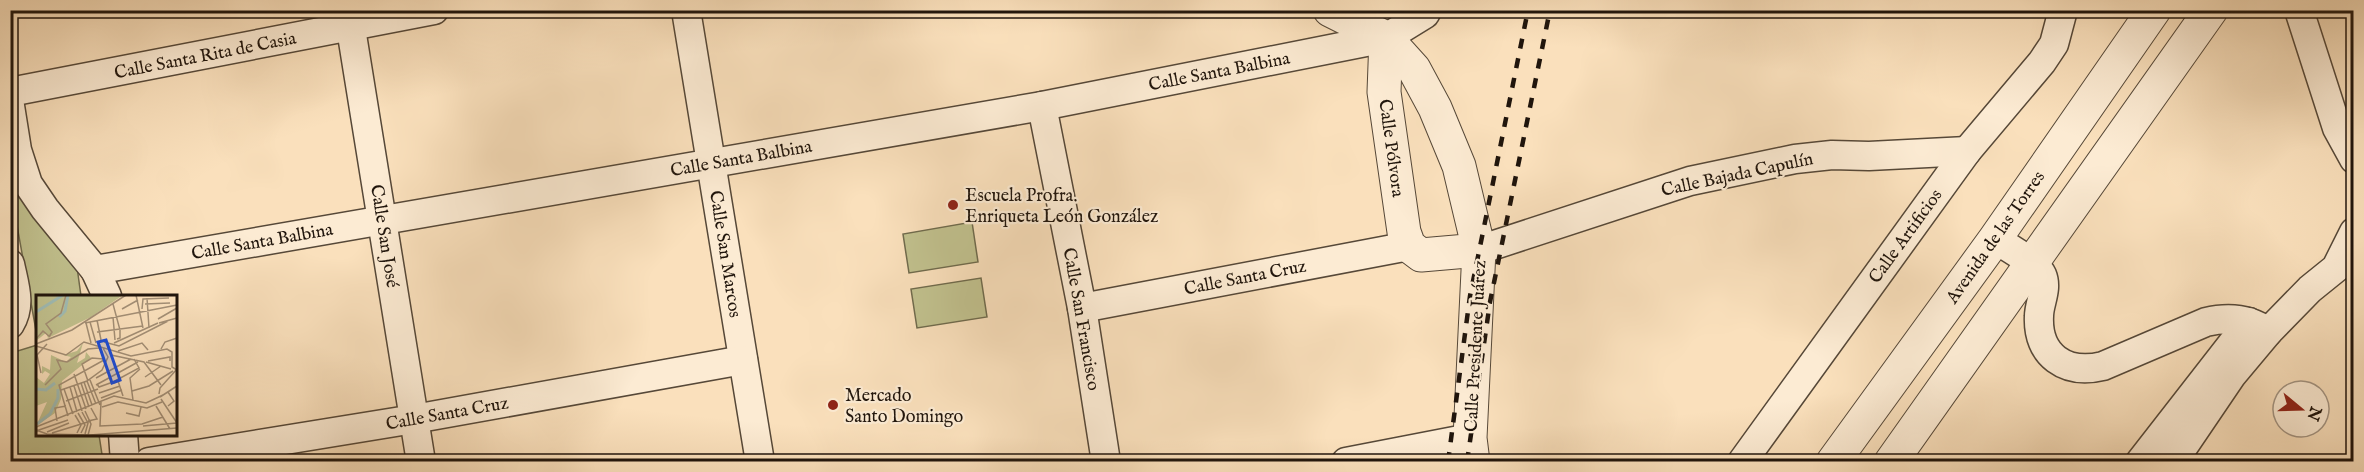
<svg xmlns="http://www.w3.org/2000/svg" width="2364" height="472" font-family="'IM FELL English',serif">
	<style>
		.green { fill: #c1c18e; stroke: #706b4d; stroke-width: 1.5 }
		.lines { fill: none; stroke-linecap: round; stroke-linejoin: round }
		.minor-casing { stroke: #564838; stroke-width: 31 }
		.tertiary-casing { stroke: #564838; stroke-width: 35 }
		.minor { stroke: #fcebd3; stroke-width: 28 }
		.tertiary { stroke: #fcebd3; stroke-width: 33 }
		.rail { stroke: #20150c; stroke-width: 4.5; stroke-dasharray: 10 10; stroke-linecap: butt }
		.poi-dot { fill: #8f2418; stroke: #fcebd3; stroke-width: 2 }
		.labels { text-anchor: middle; stroke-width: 4.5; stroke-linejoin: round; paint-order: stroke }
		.street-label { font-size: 18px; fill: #20150c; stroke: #fcebd3 }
		.poi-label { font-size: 18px; fill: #20150c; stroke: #fcebd3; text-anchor: start }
		.inset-river { fill: none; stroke: #9fbcb5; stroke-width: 3 }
		.inset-road { fill: none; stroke: #a38f76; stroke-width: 1.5 }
		.view { fill: #1d4ed8; fill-opacity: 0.15; stroke: #1d4ed8; stroke-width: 3 }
		.inset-edge { fill: none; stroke: #20150c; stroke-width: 3 }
	</style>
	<rect width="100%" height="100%" fill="#fae0bc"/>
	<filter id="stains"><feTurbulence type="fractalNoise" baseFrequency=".00333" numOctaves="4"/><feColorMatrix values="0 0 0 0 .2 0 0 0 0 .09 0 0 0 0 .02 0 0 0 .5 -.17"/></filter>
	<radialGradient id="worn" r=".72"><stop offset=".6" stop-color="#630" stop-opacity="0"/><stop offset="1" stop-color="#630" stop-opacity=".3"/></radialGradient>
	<g class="green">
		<polygon points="10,177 77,267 81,296 38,296 37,336 14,209 11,203"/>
		<polygon points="972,222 978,262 909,273 903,234"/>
		<polygon points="981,278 987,317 917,328 911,289"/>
		<polygon points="37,345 38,434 99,435 103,461 11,461 11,353"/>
	</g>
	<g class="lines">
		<defs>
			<g id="minor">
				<polyline points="348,10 421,462"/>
				<polyline points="686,10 760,462"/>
				<polyline points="2299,10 2337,128 2354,159"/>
				<polyline points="10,92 434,10"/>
				<polyline points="10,106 17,150 28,184 45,209 95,270 107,296"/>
				<polyline points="1042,106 1082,308 1106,462"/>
				<path d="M1995,239C2007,247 2037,263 2042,275C2048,289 2039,303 2039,316C2037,356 2066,375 2103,366L2206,322C2227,317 2249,318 2268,332"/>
				<polyline points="1479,250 1690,181 1795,159 1832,155 1869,156 1967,151"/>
				<path d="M10,264C14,284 22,305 10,324"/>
				<polyline points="95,270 1042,106 1386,38 1425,14 1427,10"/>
				<polyline points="1082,308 1409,246"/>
				<polyline points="123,434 125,462"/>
				<polyline points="149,462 414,419 743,360"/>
				<polyline points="1346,462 1470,438"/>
				<polyline points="1742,462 1967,151 2042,62 2054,44 2063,10"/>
				<polyline points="2140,462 2249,322"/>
				<polyline points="2173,462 2232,375 2268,332 2310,289 2336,268 2354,232"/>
			</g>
			<g id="tertiary">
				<polyline points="1330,10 1386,38 1414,69 1435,108 1459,166 1479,250 1470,438 1473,462"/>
				<polyline points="1386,38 1384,92 1404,232 1409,246 1421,255 1479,250"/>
				<polyline points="1833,462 1995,239 2154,10"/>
				<polyline points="1891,462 2211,10"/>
			</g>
		</defs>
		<use href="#minor" class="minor-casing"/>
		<use href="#tertiary" class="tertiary-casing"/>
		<use href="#minor" class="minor"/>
		<use href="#tertiary" class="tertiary"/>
		<g class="rail">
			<polyline points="1448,462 1470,296 1528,10"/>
			<polyline points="1467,462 1490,302 1550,10"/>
		</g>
	</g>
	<g class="poi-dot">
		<circle cx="953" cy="205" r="6"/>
		<circle cx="833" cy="405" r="6"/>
	</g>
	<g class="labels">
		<g class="street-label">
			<text transform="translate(205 55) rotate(-11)" y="6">Calle Santa Rita de Casia</text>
			<text transform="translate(1219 71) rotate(-11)" y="6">Calle Santa Balbina</text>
			<text transform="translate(1392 148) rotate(82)" y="6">Calle Pólvora</text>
			<text transform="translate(741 158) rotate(-10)" y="6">Calle Santa Balbina</text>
			<text transform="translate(1737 174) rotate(-12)" y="6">Calle Bajada Capulín</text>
			<text transform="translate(385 236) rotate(81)" y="6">Calle San José</text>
			<text transform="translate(1905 236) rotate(-54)" y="6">Calle Artificios</text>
			<text transform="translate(1995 237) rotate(-55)" y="6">Avenida de las Torres</text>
			<text transform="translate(262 241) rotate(-10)" y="6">Calle Santa Balbina</text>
			<text transform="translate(726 254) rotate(81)" y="6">Calle San Marcos</text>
			<text transform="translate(1245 277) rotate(-11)" y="6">Calle Santa Cruz</text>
			<text transform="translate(1082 319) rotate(80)" y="6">Calle San Francisco</text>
			<text transform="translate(1475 346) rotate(-87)" y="6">Calle Presidente Juárez</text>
			<text transform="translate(447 413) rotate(-10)" y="6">Calle Santa Cruz</text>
		</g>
		<g class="poi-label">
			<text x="965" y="201">Escuela Profra.<tspan x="965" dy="21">Enriqueta León González</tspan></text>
			<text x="845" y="401">Mercado<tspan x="845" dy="21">Santo Domingo</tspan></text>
		</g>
	</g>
	<g transform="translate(36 295)">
		<rect width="141" height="141" fill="#fae0bc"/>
		<path d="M0,0H87L55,22L12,43L10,38L0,46ZM47,48L41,68L49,63L50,57L55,63L26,86L25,104L19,118L0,131L11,107L0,111V82L8,88L14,79L9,76L6,79V71L14,75L15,60L30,67L35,62L27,60L41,56Z" fill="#c1c18e"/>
		<path class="inset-river" d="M0,17L27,0M23,22L29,16L32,0M0,94L10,95L19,88M1,129L14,119L22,103V94"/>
		<path class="inset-road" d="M100,0L107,33M111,3L113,33M77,9L84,35V43L81,44M109,9L134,8M86,14L102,5M106,14L107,4L133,3M77,22L79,45M122,24L141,13M61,25L65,45M54,27L60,48M49,28L141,10M50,28L55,48M123,28L141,23M61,37L107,31M13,42L16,37L10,29L25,18L30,0M0,44L7,36L14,42M68,47L83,51L132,26M78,48L122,28M0,49L36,35L90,0M0,51L30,60L48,47L95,61L131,54L136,57V72L141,75M125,54L129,47L141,43M82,56L106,48L112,55M75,60L108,67L125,90M112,66L134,62V66M31,67L52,54L63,53M110,67L135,74M5,78L1,60L11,49M38,79L50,114M109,82L125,71M60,83L95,64M54,85L64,110M51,86L60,109M52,86L46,69L56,63L68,64M48,87L56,110M45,88L53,112M78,88L82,86L87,101M61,89L63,92L77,87L103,73L98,64M9,90L25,74L21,65L31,67M60,90L102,67M38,91L46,116M34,92L41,117M28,94L37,119M25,95L51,86L66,75L72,62L67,53M96,96L113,91L137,76M132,97L138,106L132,111M63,98L84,91M123,99L124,93L141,74M124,102L141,91M65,103L86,95M125,104L141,128M97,105L94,83L104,74M30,106L62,94M65,107L64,131L106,129L127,122M120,111L134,134M66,112L82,107L111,113L126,107M49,116L55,129L52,140M46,117L52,128L49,139M42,118L49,130L45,138M90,118L103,121L105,112M39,120L45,130L41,138M32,121L23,90L68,65M21,126L19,113L30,111M52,126L61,124L55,113M107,131L141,128M0,132L78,101L110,108L127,100M0,135L11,139L54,140L141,133M0,136L32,125M11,137L33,128M16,138L55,126"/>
		<path class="view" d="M70,45L84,85L76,88L62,47Z"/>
		<rect width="141" height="141" class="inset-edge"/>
	</g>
	<rect width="2364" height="472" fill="none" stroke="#fae0bc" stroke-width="36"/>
	<rect x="12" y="12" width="2340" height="448" fill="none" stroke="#20150c" stroke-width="3"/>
	<rect x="18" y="18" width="2328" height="436" fill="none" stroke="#20150c" stroke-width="1.5"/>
	<g transform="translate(2301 409) rotate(109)"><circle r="28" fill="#fcebd3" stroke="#a49583" stroke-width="1.5"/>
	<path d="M0-4.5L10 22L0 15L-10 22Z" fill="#8f2418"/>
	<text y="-9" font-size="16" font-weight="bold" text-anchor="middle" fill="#20150c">N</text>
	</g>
	<rect width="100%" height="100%" filter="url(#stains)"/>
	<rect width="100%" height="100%" fill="url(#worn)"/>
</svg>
